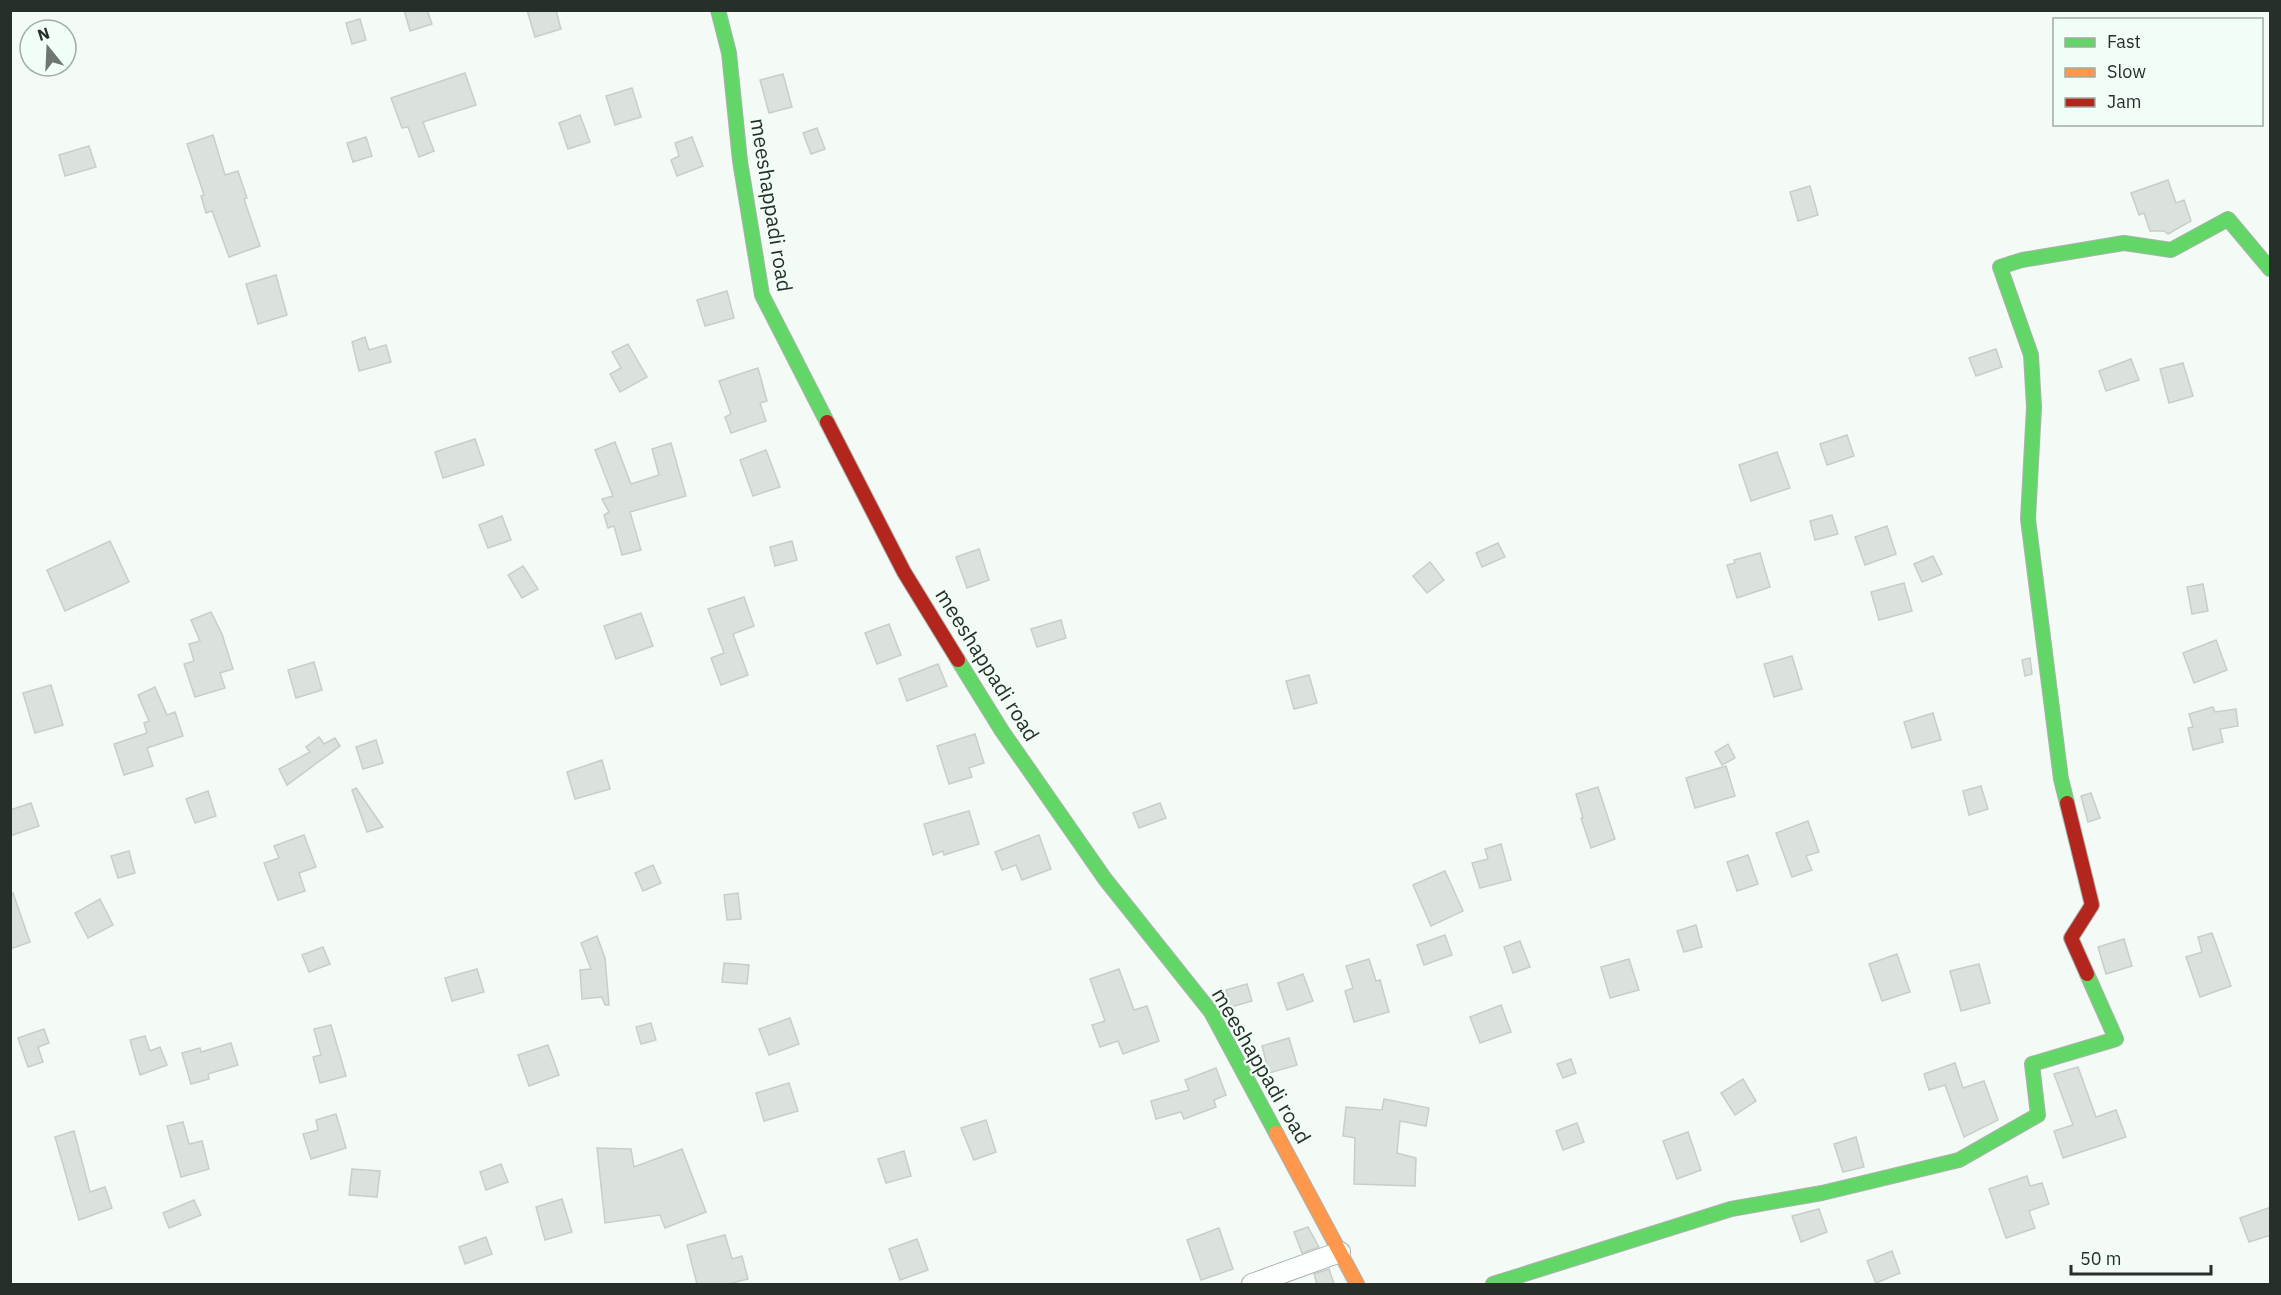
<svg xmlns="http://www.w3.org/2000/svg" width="2281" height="1295" font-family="'IBM Plex Sans',sans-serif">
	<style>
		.building { fill: #dbe1dd; stroke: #c8ceca; stroke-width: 1.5 }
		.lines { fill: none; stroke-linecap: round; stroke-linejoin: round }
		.street-casing { stroke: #abb2ad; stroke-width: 22 }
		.fast-casing { stroke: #abb2ad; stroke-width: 16 }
		.slow-casing { stroke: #abb2ad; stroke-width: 16 }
		.jam-casing { stroke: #abb2ad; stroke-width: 16 }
		.street { stroke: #fdfefe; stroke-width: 20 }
		.fast { stroke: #63d668; stroke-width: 14 }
		.slow { stroke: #ff974d; stroke-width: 14 }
		.jam { stroke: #b3261e; stroke-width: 14 }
		.labels { text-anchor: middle; stroke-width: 4.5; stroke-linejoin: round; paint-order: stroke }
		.street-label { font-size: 21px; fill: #272f29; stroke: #f1fef5 }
	</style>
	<rect width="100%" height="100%" fill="#f4fbf6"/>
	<g class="building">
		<polygon points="404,10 427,10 432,24 410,31"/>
		<polygon points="527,10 556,10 561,29 535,37"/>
		<polygon points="360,19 366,40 352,44 346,23"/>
		<polygon points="465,73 476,105 423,122 434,151 419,157 408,127 402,128 391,98"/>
		<polygon points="783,74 792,107 769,113 760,80"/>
		<polygon points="632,88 641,117 615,125 606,96"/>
		<polygon points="580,115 590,142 568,149 559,123"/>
		<polygon points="817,128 825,149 811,154 803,133"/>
		<polygon points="213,135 225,175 238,171 247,198 244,199 260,246 229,257 212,211 206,213 201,196 204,195 187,144"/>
		<polygon points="366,137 372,156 353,162 347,143"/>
		<polygon points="692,137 703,166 677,176 671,160 679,156 675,143"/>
		<polygon points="89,146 96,167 65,176 59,155"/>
		<polygon points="2168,180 2176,203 2184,200 2191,221 2168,234 2164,231 2150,231 2144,213 2139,215 2131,193"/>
		<polygon points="1810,186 1818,215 1798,221 1790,192"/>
		<polygon points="276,275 287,315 258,324 246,284"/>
		<polygon points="727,291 734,318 705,326 697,300"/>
		<polygon points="365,337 369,350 386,345 391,362 359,371 352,342"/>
		<polygon points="628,344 647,377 620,392 610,374 621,368 612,352"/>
		<polygon points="1996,349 2002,367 1976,376 1969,358"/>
		<polygon points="2131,359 2139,380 2106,391 2099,371"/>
		<polygon points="2183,363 2193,396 2169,403 2160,369"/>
		<polygon points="758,368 767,401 760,403 766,421 731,433 725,417 731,414 719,381"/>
		<polygon points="1847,435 1854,456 1827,465 1820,444"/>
		<polygon points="475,439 484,465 443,478 435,452"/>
		<polygon points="615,442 631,484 659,475 652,449 671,443 686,496 630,512 641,550 622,555 614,526 608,528 604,515 609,512 602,499 613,496 595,450"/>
		<polygon points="766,450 780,487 753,496 740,460"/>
		<polygon points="1777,452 1790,488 1751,501 1739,465"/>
		<polygon points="1832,515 1838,534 1815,540 1810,521"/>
		<polygon points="502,516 511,540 488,548 479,525"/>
		<polygon points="1887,526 1896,554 1865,565 1855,537"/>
		<polygon points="110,541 129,582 65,611 47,570"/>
		<polygon points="792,541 797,560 775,566 770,547"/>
		<polygon points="1498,543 1505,557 1482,567 1476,553"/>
		<polygon points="979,549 989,580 967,588 956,557"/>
		<polygon points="1760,553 1770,587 1737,598 1727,565 1735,563 1734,560"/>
		<polygon points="1933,556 1942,574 1922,582 1914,564"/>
		<polygon points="1430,562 1444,580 1427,593 1413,576"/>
		<polygon points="523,566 538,589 522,598 508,575"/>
		<polygon points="1904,583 1912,611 1879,620 1871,592"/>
		<polygon points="2203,584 2208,611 2192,614 2187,587"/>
		<polygon points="744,597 754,626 733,634 748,675 721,685 711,658 724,653 708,609"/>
		<polygon points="211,612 222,634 233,669 220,673 225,688 195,697 184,664 194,661 189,644 200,641 191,620"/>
		<polygon points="641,613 653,646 616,659 604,626"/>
		<polygon points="1061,620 1066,638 1037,647 1031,629"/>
		<polygon points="889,624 901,655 877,664 865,633"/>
		<polygon points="2216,640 2227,670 2194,683 2183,653"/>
		<polygon points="1792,656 1802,689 1774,697 1764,664"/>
		<polygon points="2030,658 2032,674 2025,676 2022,660"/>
		<polygon points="314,662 322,690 296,698 288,670"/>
		<polygon points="938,664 947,686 907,701 899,679"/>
		<polygon points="1309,675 1317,703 1294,709 1286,681"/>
		<polygon points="51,685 63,725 35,733 23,693"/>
		<polygon points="155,687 167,715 175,712 183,736 147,748 153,766 124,775 114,744 147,733 144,723 149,721 138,695"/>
		<polygon points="2213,707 2215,712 2236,709 2238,726 2220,729 2223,742 2193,750 2188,728 2193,727 2189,714"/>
		<polygon points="1933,713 1941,740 1912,748 1904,722"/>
		<polygon points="975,734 984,763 969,768 972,777 949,784 937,746"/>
		<polygon points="319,737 324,744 335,738 340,746 287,785 279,769 310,752 306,747"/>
		<polygon points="376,740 383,763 363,769 356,747"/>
		<polygon points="1728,744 1735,758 1722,765 1715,752"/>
		<polygon points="602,760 610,789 575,799 567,772"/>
		<polygon points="1726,766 1735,796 1695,808 1686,778"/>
		<polygon points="1981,786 1988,809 1969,815 1963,791"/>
		<polygon points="1598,787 1615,839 1591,848 1581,818 1583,818 1576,794"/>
		<polygon points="356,788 383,827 367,832 352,790"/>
		<polygon points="208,791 216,816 195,823 186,799"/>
		<polygon points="2091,793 2100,818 2088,822 2081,796"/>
		<polygon points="31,803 39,826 10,836 10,810"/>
		<polygon points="1160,803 1166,818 1139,828 1133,813"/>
		<polygon points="969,811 979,844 944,855 943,851 933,855 924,824"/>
		<polygon points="1808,821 1819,852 1806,856 1812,870 1792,877 1776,833"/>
		<polygon points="304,835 316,867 299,873 305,891 278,900 264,863 279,858 274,846"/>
		<polygon points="1039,835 1051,869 1022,880 1016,865 1002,870 995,852"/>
		<polygon points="1501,844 1511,880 1480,888 1472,863 1488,859 1485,849"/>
		<polygon points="129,851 135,873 118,878 111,856"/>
		<polygon points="1748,855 1758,884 1737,891 1727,862"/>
		<polygon points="653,865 661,883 643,891 635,873"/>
		<polygon points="1445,871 1463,911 1431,926 1413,885"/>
		<polygon points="10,893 13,893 30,942 10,949"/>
		<polygon points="738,893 741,919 727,920 724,895"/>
		<polygon points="100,899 113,925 88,938 75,913"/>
		<polygon points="1696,925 1702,947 1684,952 1677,931"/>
		<polygon points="2212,933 2231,986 2200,997 2186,957 2202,952 2198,937"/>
		<polygon points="1445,935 1452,955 1424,965 1417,945"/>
		<polygon points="597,936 605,958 609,1005 605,1005 602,997 582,999 580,970 591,969 581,943"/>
		<polygon points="2124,939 2132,966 2106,974 2098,947"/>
		<polygon points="1520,941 1530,967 1513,973 1504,947"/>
		<polygon points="323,947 330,964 309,972 302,955"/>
		<polygon points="1897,954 1910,992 1882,1001 1869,964"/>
		<polygon points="1369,959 1376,981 1380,980 1389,1012 1354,1022 1345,991 1353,988 1346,966"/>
		<polygon points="1629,959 1639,990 1610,998 1601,967"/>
		<polygon points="724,963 749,965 747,984 722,982"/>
		<polygon points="1979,964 1990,1003 1961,1011 1950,971"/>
		<polygon points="477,969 484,992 452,1001 445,978"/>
		<polygon points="1119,969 1134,1010 1147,1006 1159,1041 1123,1054 1118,1041 1100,1047 1092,1025 1105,1021 1090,979"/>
		<polygon points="1303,974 1313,1001 1287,1010 1278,983"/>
		<polygon points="1247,984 1252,1001 1231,1007 1226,990"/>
		<polygon points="1501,1005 1511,1032 1480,1043 1470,1017"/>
		<polygon points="790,1018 799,1044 769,1055 759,1029"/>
		<polygon points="651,1023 656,1040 641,1044 636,1027"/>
		<polygon points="331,1025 346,1076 320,1083 313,1057 321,1055 314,1029"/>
		<polygon points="44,1029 49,1043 38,1047 43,1062 28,1067 18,1038"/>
		<polygon points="145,1036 150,1051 160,1047 167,1065 140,1075 130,1040"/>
		<polygon points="1289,1038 1297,1065 1269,1073 1262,1046"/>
		<polygon points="231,1043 238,1065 208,1074 209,1079 191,1084 182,1053 200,1048 201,1052"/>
		<polygon points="548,1045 559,1075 529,1086 518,1055"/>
		<polygon points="1571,1059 1576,1073 1563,1078 1557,1064"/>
		<polygon points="1955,1063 1963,1088 1984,1081 1998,1120 1964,1137 1945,1085 1929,1090 1924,1074"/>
		<polygon points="2078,1067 2096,1117 2116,1110 2126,1137 2063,1158 2054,1131 2073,1125 2054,1074"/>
		<polygon points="1216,1068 1226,1095 1214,1100 1216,1107 1184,1119 1181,1112 1156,1119 1151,1101 1189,1090 1185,1080"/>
		<polygon points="1743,1079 1756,1101 1735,1115 1721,1093"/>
		<polygon points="789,1083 798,1111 764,1121 756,1093"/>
		<polygon points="1384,1099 1429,1108 1426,1126 1400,1121 1397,1153 1416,1158 1415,1186 1354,1184 1355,1138 1343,1136 1346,1107 1382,1110"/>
		<polygon points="336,1114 346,1148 311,1159 303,1134 318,1130 316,1120"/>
		<polygon points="986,1120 996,1152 974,1160 961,1128"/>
		<polygon points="183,1122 189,1144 202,1141 209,1169 181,1177 167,1126"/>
		<polygon points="1577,1123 1584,1142 1563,1150 1556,1131"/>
		<polygon points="74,1131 90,1192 105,1187 112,1208 79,1220 55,1137"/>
		<polygon points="1688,1132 1701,1170 1677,1179 1663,1141"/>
		<polygon points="1856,1137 1864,1167 1843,1172 1834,1144"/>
		<polygon points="597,1148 631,1149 634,1167 682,1149 706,1212 665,1228 660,1215 605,1223"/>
		<polygon points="904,1151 911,1176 886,1183 878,1159"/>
		<polygon points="501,1164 508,1182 486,1190 480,1172"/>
		<polygon points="352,1169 380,1171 377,1197 349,1195"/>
		<polygon points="2027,1176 2030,1186 2042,1183 2049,1204 2029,1211 2035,1228 2006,1238 1989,1189"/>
		<polygon points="562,1199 572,1232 545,1240 536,1207"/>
		<polygon points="194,1200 201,1215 169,1228 163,1213"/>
		<polygon points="2271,1207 2271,1235 2249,1242 2240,1218"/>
		<polygon points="1819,1209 1827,1232 1801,1242 1792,1216"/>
		<polygon points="1308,1227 1319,1247 1302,1253 1294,1232"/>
		<polygon points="1219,1228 1233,1269 1201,1280 1187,1240"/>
		<polygon points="725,1235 732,1259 742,1256 748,1279 728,1284 697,1284 687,1245"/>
		<polygon points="486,1237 492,1254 465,1264 459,1247"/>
		<polygon points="917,1239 928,1270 900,1280 889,1249"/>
		<polygon points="1892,1251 1900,1273 1876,1283 1867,1261"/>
		<polygon points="1329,1269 1334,1284 1317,1284 1314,1274"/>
	</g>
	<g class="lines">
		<defs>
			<polyline id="street" points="1252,1284 1340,1252"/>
			<g id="fast">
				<polyline points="718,10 729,53 740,161 762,295 827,422"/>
				<polyline points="958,660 1002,731 1105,879 1211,1012 1276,1133"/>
				<polyline points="2067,803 2061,779 2028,519 2034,407 2031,355 2000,267 2022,260 2124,243 2171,250 2228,219 2270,269"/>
				<polyline points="1493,1284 1731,1209 1822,1193 1959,1160 2038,1115 2032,1064 2116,1039 2087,974"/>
			</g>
			<polyline id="slow" points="1276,1133 1357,1284"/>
			<g id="jam">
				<polyline points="827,422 904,572 958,660"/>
				<polyline points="2067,803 2092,905 2071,938 2087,974"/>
			</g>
		</defs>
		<use href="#street" class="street-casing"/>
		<use href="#fast" class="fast-casing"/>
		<use href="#slow" class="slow-casing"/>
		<use href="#jam" class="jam-casing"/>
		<use href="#street" class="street"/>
		<use href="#fast" class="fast"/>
		<use href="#slow" class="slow"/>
		<use href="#jam" class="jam"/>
	</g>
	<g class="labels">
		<g class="street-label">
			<text transform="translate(771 205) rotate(81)" y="7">meeshappadi road</text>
			<text transform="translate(987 665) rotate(58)" y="7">meeshappadi road</text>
			<text transform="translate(1261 1066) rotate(60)" y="7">meeshappadi road</text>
		</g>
	</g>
	<rect width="2281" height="1295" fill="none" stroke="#272f29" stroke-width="24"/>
	<rect x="2053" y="18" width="210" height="108" fill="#f1fef5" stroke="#a0aba3" stroke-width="1.5"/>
	<rect x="2065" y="38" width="30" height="9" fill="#63d668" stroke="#a0aba3" stroke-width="1.5"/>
	<text x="2107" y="48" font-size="18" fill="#272f29">Fast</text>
	<rect x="2065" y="68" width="30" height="9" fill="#ff974d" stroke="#a0aba3" stroke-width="1.5"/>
	<text x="2107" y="78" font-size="18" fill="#272f29">Slow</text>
	<rect x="2065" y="98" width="30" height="9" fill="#b3261e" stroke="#a0aba3" stroke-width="1.5"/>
	<text x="2107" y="108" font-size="18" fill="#272f29">Jam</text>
	<g transform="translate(48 48) rotate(342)"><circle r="28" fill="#f1fef5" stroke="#a0aba3" stroke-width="1.5"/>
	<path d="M0-4.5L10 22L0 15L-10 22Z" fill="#6f7671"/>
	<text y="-9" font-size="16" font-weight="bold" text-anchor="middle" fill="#272f29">N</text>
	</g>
	<path d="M2071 1265v9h140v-9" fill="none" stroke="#272f29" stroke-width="3"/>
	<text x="2080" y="1265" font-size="18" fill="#272f29" stroke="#f1fef5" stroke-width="4.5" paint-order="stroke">50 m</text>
</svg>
